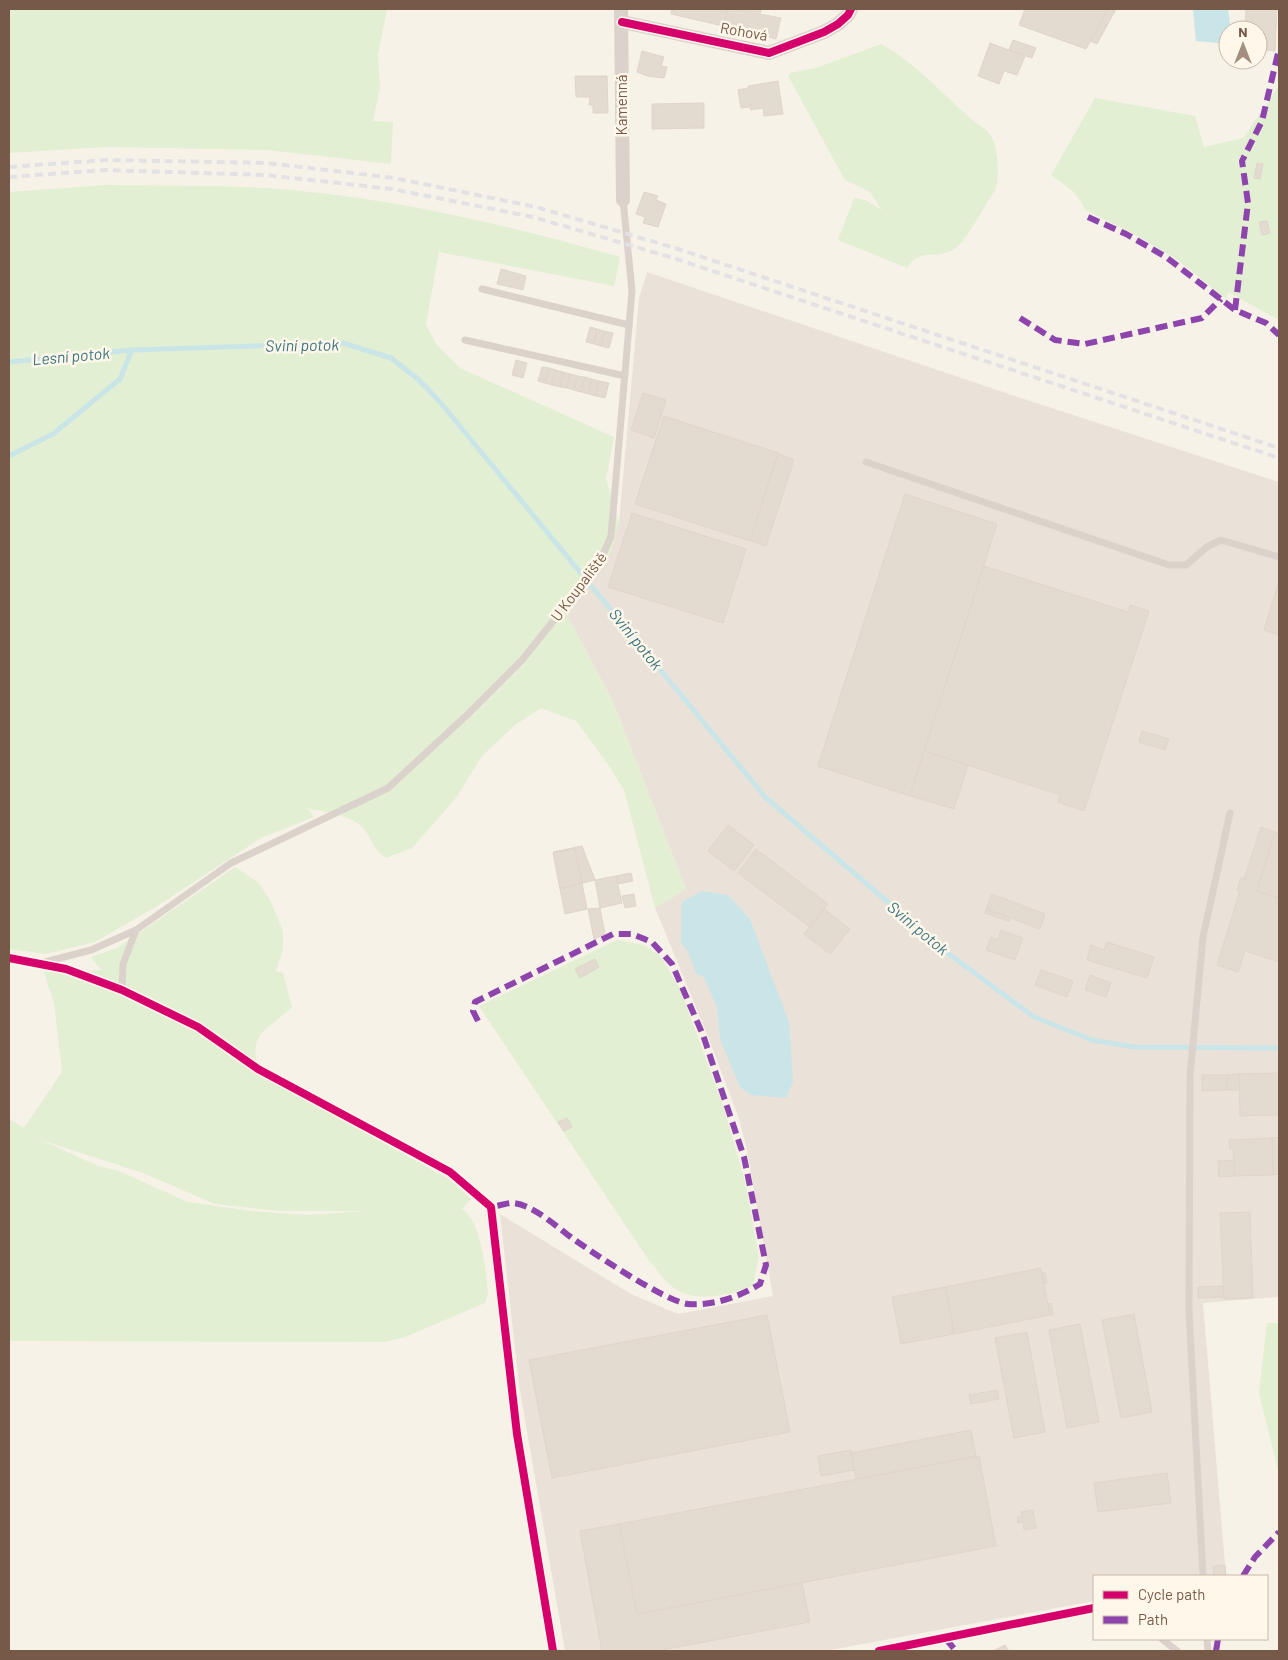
<svg xmlns="http://www.w3.org/2000/svg" width="1288" height="1660" font-family="Barlow,sans-serif">
	<style>
		.industrial { fill: #eae2d9 }
		.green { fill: #e2efd2; fill-rule: evenodd }
		.water { fill: #cae5e8 }
		.lines { fill: none; stroke-linecap: round; stroke-linejoin: round }
		.stream { stroke: #cae5e8; stroke-width: 5 }
		.building { fill: #e3dad0; stroke: #e0d5ca }
		.lane { stroke: #dbd2cc; stroke-width: 7 }
		.street { stroke: #dbd2cc; stroke-width: 14 }
		.rail { stroke: #e4e1e5; stroke-width: 4; stroke-dasharray: 8 5; stroke-linecap: butt }
		.quiet { stroke: #8e44ad; stroke-width: 6; stroke-dasharray: 12 6; stroke-linecap: butt }
		.cycleway-casing { stroke: #fff7ea; stroke-width: 11 }
		.cycleway { stroke: #d6006c; stroke-width: 8 }
		.labels { text-anchor: middle; stroke-width: 5; stroke-linejoin: round; paint-order: stroke }
		.street-label { font-size: 15px; fill: #775947; stroke: #fff7ea }
		.water-label { font-size: 16px; font-style: italic; fill: #3d7784; stroke: #fff7ea }
	</style>
	<rect width="100%" height="100%" fill="#f7f2e8"/>
	<polygon class="industrial" points="647,272 1018,397 1279,482 1279,1297 1203,1303 1226,1576 1094,1576 1094,1601 825,1651 565,1651 519,1385 500,1214 631,1294 678,1314 773,1296 746,1146 739,1119 709,1039 655,908 686,889 613,702 567,615 596,576 619,523 639,298"/>
	<g class="green">
		<polygon points="9,9 387,9 378,55 380,87 373,121 393,122 391,164 268,150 105,147 9,153"/>
		<path d="M881,44C914,62 944,95 972,120C979,126 987,128 992,138C998,150 1000,177 995,190C986,203 968,237 958,246C939,263 921,245 907,268L838,240L854,198L865,200L882,210L870,192L845,180L788,76L790,73L816,68Z"/>
		<polygon points="1279,86 1279,320 1228,292 1226,299 1179,261 1141,238 1086,210 1074,192 1051,175 1095,98 1195,116 1204,147 1243,138"/>
		<path d="M106,185C159,186 212,185 265,188C385,196 505,224 620,257L614,286L439,252L426,324L436,344L460,368L614,437L606,479L619,523L611,552L567,615L613,702L686,889L655,908L624,790L607,763L576,721L541,708L515,725L482,756L456,798L412,848L386,858C371,848 371,834 360,825C346,814 324,812 307,808L314,817L261,838L159,905L95,942L46,954L9,949V192Z"/>
		<path d="M235,867L259,883L270,900L283,931V949L276,971L283,973L292,1007C264,1034 248,1030 259,1074L449,1179L471,1199L462,1209C482,1221 486,1273 488,1295L485,1303L405,1337L384,1342L9,1341V1119L24,1128L62,1072L54,1003L44,972L101,970L91,957L117,948ZM41,1140L143,1173L215,1204L279,1211H364L308,1215L251,1211L188,1202L119,1171L98,1166Z"/>
		<path d="M617,940L644,945L661,957L681,991L723,1105L745,1181L759,1257L753,1286C728,1295 697,1304 674,1288C664,1281 656,1268 648,1259L479,1006Z"/>
		<polygon points="1267,1323 1279,1323 1279,1475 1259,1393"/>
	</g>
	<g class="water">
		<polygon points="1193,9 1228,9 1231,30 1228,30 1228,44 1196,41"/>
		<polygon points="702,891 728,895 750,919 789,1022 793,1082 786,1098 751,1095 740,1087 720,1039 717,1008 704,977 696,974 688,952 681,943 682,902"/>
	</g>
	<g class="lines">
		<g class="stream">
			<polyline points="9,362 132,350 343,343 391,358 418,379 440,402 765,797 950,955 1034,1017 1092,1040 1134,1047 1279,1048"/>
			<polyline points="9,456 53,434 120,379 132,350"/>
		</g>
	</g>
	<g class="building">
		<polygon points="672,9 728,9 723,26 671,14"/>
		<polygon points="728,9 750,11 750,9 761,9 760,14 781,18 776,39 723,26"/>
		<polygon points="1025,9 1108,9 1086,49 1019,25"/>
		<polygon points="1108,9 1116,9 1097,44 1090,41"/>
		<polygon points="1246,9 1277,9 1275,51 1258,49 1258,30 1245,30"/>
		<polygon points="1013,40 1036,48 1032,58 1009,50"/>
		<polygon points="990,43 1025,56 1017,75 1004,71 999,84 978,76"/>
		<polygon points="642,51 664,57 661,66 667,67 664,78 647,76 637,72"/>
		<polygon points="575,76 607,76 608,113 593,113 593,105 589,105 590,97 576,97"/>
		<polygon points="778,81 783,114 764,116 763,108 751,110 750,107 741,108 738,90 748,88 748,86"/>
		<polygon points="704,103 704,128 652,129 652,104"/>
		<polygon points="1257,163 1263,164 1260,179 1254,178"/>
		<polygon points="644,192 658,196 656,200 666,204 658,227 643,223 645,217 636,214"/>
		<polygon points="1267,221 1270,233 1262,235 1259,222"/>
		<polygon points="501,269 526,276 523,290 497,284"/>
		<polygon points="590,327 597,329 594,344 586,342"/>
		<polygon points="597,329 604,331 601,346 594,344"/>
		<polygon points="604,331 613,333 609,348 601,346"/>
		<polygon points="516,360 527,363 523,378 512,375"/>
		<polygon points="542,367 549,368 545,383 538,381"/>
		<polygon points="549,368 556,370 552,385 545,383"/>
		<polygon points="556,370 563,372 560,387 552,385"/>
		<polygon points="563,372 570,374 567,388 560,387"/>
		<polygon points="570,374 578,376 574,390 567,388"/>
		<polygon points="578,376 585,377 581,392 574,390"/>
		<polygon points="585,377 592,379 589,394 581,392"/>
		<polygon points="592,379 599,381 596,396 589,394"/>
		<polygon points="599,381 609,383 605,398 596,396"/>
		<polygon points="643,393 666,400 654,438 631,430"/>
		<polygon points="664,416 778,453 750,541 635,504"/>
		<polygon points="778,454 794,460 766,546 750,540"/>
		<polygon points="905,494 997,524 910,796 818,766"/>
		<polygon points="632,513 746,549 723,623 608,587"/>
		<polygon points="984,566 1128,612 1130,605 1149,611 1084,811 1058,802 1060,795 924,751"/>
		<polygon points="1279,581 1279,635 1264,630"/>
		<polygon points="1142,731 1169,739 1165,750 1139,742"/>
		<polygon points="924,751 968,765 954,809 910,796"/>
		<polygon points="728,825 754,845 734,871 708,851"/>
		<polygon points="1261,827 1275,832 1257,891 1279,898 1279,962 1245,951 1238,972 1217,965 1240,891 1237,890 1241,878 1244,879"/>
		<polygon points="1275,832 1279,833 1279,898 1257,891"/>
		<polygon points="582,846 595,880 582,883 575,849 553,852"/>
		<polygon points="575,849 582,883 560,889 553,853"/>
		<polygon points="756,849 828,904 810,927 738,873"/>
		<polygon points="631,873 633,881 618,884 616,876"/>
		<polygon points="616,876 622,903 600,908 595,880"/>
		<polygon points="582,883 587,909 565,914 560,889"/>
		<polygon points="634,894 636,906 625,908 622,896"/>
		<polygon points="992,894 1045,914 1040,929 986,909"/>
		<polygon points="600,908 605,934 594,939 588,909"/>
		<polygon points="824,909 850,929 830,954 804,934"/>
		<polygon points="986,909 1010,918 1009,921 985,913"/>
		<polygon points="1001,930 1023,938 1015,960 986,950 991,937 998,940"/>
		<polygon points="1107,942 1154,957 1147,978 1087,960 1091,945 1104,950"/>
		<polygon points="595,959 599,967 580,978 575,969"/>
		<polygon points="1041,970 1073,981 1067,997 1035,985"/>
		<polygon points="1090,975 1111,983 1106,997 1085,990"/>
		<polygon points="1279,1073 1279,1115 1240,1116 1239,1074"/>
		<polygon points="1239,1074 1239,1090 1227,1090 1227,1075"/>
		<polygon points="1202,1075 1227,1075 1227,1090 1202,1091"/>
		<polygon points="567,1118 572,1127 564,1131 558,1122"/>
		<polygon points="1279,1137 1279,1174 1273,1175 1272,1138"/>
		<polygon points="1272,1138 1273,1175 1234,1176 1233,1149 1230,1149 1229,1140"/>
		<polygon points="1234,1160 1234,1176 1219,1177 1218,1161"/>
		<polygon points="1250,1212 1253,1298 1224,1299 1220,1213"/>
		<polygon points="1041,1268 1050,1315 954,1334 945,1287"/>
		<polygon points="1042,1273 1045,1273 1047,1283 1044,1283"/>
		<polygon points="1223,1286 1224,1297 1198,1298 1198,1287"/>
		<polygon points="945,1287 954,1334 901,1344 892,1297"/>
		<polygon points="1051,1303 1053,1315 1050,1315 1048,1304"/>
		<polygon points="1134,1314 1152,1412 1121,1418 1102,1320"/>
		<polygon points="767,1315 790,1432 552,1478 529,1360"/>
		<polygon points="1080,1324 1099,1422 1067,1428 1049,1330"/>
		<polygon points="1027,1332 1045,1432 1014,1438 995,1338"/>
		<polygon points="997,1390 999,1399 971,1404 969,1395"/>
		<polygon points="971,1430 976,1456 856,1479 851,1453"/>
		<polygon points="851,1450 854,1470 821,1476 818,1456"/>
		<polygon points="979,1456 996,1546 637,1614 619,1524"/>
		<polygon points="1167,1473 1171,1503 1098,1512 1094,1483"/>
		<polygon points="1033,1510 1036,1528 1024,1530 1023,1522 1018,1523 1017,1517 1022,1517 1021,1512"/>
		<polygon points="619,1524 637,1614 802,1583 810,1622 657,1651 602,1651 580,1531"/>
		<polygon points="1225,1565 1226,1576 1214,1576 1213,1566"/>
		<polygon points="1005,1645 1009,1651 993,1651"/>
	</g>
	<g class="lines">
		<g class="lane">
			<polyline points="482,289 629,325"/>
			<polyline points="465,340 625,376"/>
			<polyline points="866,462 1169,565 1186,565 1207,547 1221,540 1279,557"/>
			<polyline points="9,958 66,969 122,990 198,1027 258,1069 450,1172 491,1207 517,1434 553,1651"/>
			<polyline points="45,962 91,950 136,930"/>
			<polyline points="122,990 123,964 136,930 231,863 388,788 467,715 522,660 599,564 611,536 632,291 623,200"/>
			<polyline points="1203,1576 1189,1311 1190,1075 1203,937 1230,813"/>
			<polyline points="1162,1639 1177,1651"/>
			<polyline points="1207,1639 1208,1651"/>
			<polyline points="879,1651 1094,1608"/>
		</g>
		<g class="street">
			<polyline points="621,9 623,200"/>
			<polyline points="622,22 769,53 824,32 838,24 848,15 851,9"/>
		</g>
		<g class="rail">
			<polyline points="9,167 106,160 267,163 394,178 536,207 675,248 1279,448"/>
			<polyline points="9,177 105,170 266,175 392,189 533,217 670,257 1279,458"/>
		</g>
		<g class="quiet">
			<polyline points="1088,217 1126,234 1166,257 1235,310 1266,323 1279,335"/>
			<polyline points="1235,310 1248,203 1242,161 1262,121 1279,49"/>
			<polyline points="1020,318 1055,340 1085,344 1202,318 1221,299"/>
			<path d="M478,1021L473,1011L475,1002L613,934H632L652,942L672,964L703,1035L744,1157L766,1265L760,1284C739,1297 713,1306 688,1304C666,1302 593,1253 572,1238C557,1227 530,1202 510,1203C504,1204 497,1206 491,1207"/>
			<polyline points="1243,1576 1255,1557 1279,1532"/>
			<polyline points="946,1639 956,1651"/>
			<polyline points="1216,1651 1218,1639"/>
		</g>
		<defs>
			<g id="cycleway">
				<polyline points="622,22 769,53 824,32 838,24 848,15 851,9"/>
				<polyline points="9,958 66,969 122,990 198,1027 258,1069 450,1172 491,1207 517,1434 553,1651"/>
				<polyline points="879,1651 1094,1608"/>
			</g>
		</defs>
		<use href="#cycleway" class="cycleway-casing"/>
		<use href="#cycleway" class="cycleway"/>
	</g>
	<g class="labels">
		<g class="street-label">
			<text transform="translate(744 32) rotate(10)" y="5">Rohová</text>
			<text transform="translate(622 105) rotate(-90)" y="5">Kamenná</text>
			<text transform="translate(579 587) rotate(-53)" y="5">U Koupaliště</text>
		</g>
		<g class="water-label">
			<text transform="translate(302 345) rotate(-1)" y="6">Sviní potok</text>
			<text transform="translate(71 356) rotate(-5)" y="6">Lesní potok</text>
			<text transform="translate(636 639) rotate(51)" y="6">Sviní potok</text>
			<text transform="translate(918 928) rotate(40)" y="6">Sviní potok</text>
		</g>
	</g>
	<rect width="1288" height="1660" fill="none" stroke="#775947" stroke-width="20"/>
	<rect x="1093" y="1575" width="175" height="65" fill="#fff7ea" stroke="#c9b8a9"/>
	<rect x="1103" y="1591" width="25" height="8" fill="#d6006c" stroke="#c9b8a9"/>
	<text x="1138" y="1600" font-size="15" fill="#775947">Cycle path</text>
	<rect x="1103" y="1616" width="25" height="8" fill="#8e44ad" stroke="#c9b8a9"/>
	<text x="1138" y="1625" font-size="15" fill="#775947">Path</text>
	<g transform="translate(1243 45)"><circle r="24" fill="#fff7ea" stroke="#c9b8a9"/>
	<path d="M0-4L9 19L0 12L-9 19Z" fill="#a48f7f"/>
	<text y="-8" font-size="14" font-weight="bold" text-anchor="middle" fill="#775947">N</text>
	</g>
</svg>
